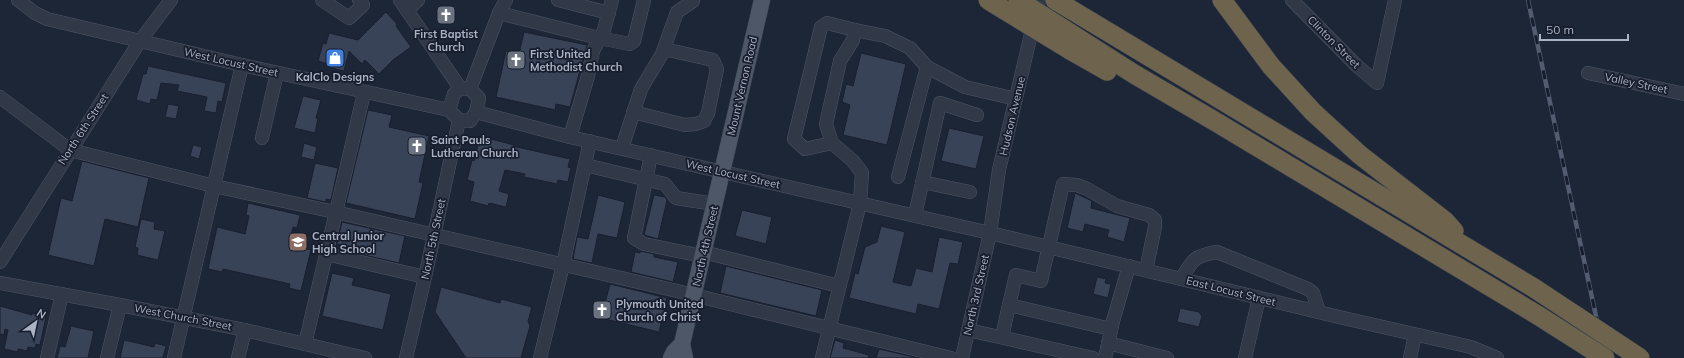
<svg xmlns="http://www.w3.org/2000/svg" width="1684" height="358" font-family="Mulish,sans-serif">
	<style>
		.building { fill: #394358; stroke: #191f2e }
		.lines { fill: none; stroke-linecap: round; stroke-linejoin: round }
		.minor-casing { stroke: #4e5566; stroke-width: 14 }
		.major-casing { stroke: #3a4151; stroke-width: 17 }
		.highway-casing { stroke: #3c4252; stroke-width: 20 }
		.minor { stroke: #313848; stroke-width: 13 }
		.major { stroke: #4e5768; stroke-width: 16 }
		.highway { stroke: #6e644d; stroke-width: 19 }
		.rail-casing { stroke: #525b6f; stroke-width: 4.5 }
		.rail { stroke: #171d2c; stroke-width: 3; stroke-dasharray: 9; stroke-linecap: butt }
		.highway-bridge-casing { stroke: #3c4252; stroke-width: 20; stroke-linecap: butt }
		.highway-bridge { stroke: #6e644d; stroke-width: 19 }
		.labels { text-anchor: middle; stroke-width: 3.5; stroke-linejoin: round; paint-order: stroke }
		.poi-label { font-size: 11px; font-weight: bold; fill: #aab2c5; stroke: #171d2c; text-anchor: start }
		.street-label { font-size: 11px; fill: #aab2c5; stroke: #171d2c }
	</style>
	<rect width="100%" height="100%" fill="#1d2637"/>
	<g class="building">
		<polygon points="386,12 397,24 396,26 411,47 393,60 379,74 365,60 362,64 349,51 344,71 327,67 328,64 318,61 323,43 326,44 329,33 358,40"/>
		<polygon points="524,32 587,45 570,107 556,104 555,110 496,97 506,51 519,54"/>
		<polygon points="861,53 906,64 887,145 843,135 850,105 842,102 846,84 853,86"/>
		<polygon points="148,66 226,83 222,102 218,101 216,113 204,111 207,97 177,91 179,85 161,83 157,100 151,99 150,104 136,100 143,74 146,74"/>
		<polygon points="303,96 321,100 316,118 318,118 315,133 294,128"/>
		<polygon points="168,104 179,106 176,119 165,117"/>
		<polygon points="368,110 392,115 389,127 429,136 419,182 423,183 415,219 346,203"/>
		<polygon points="949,128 984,136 976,169 941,161"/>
		<polygon points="480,136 514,145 513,146 570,159 568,167 571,168 568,182 558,180 557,184 524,177 525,174 505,170 499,191 509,194 506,207 489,203 488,206 470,201 474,182 467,180 472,160 474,161"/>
		<polygon points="304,143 317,147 314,160 301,157"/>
		<polygon points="193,145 202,147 199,159 190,156"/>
		<polygon points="82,161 149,178 138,227 105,219 94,266 48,255 61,198 72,201"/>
		<polygon points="315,163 338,168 331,200 326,199 326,202 307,198"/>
		<polygon points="1075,193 1092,201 1091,208 1130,218 1124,242 1107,237 1109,230 1085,224 1083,232 1067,228"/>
		<polygon points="598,195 625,202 617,238 598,234 592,263 573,259 577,237 588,239"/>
		<polygon points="654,195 665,197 667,200 658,239 644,235"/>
		<polygon points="248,203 300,215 297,228 293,227 289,244 311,250 301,291 289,288 290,284 223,269 222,272 208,269 217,227 245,234 249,216 246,215"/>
		<polygon points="742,210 772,217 766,244 735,236"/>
		<polygon points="141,219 155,222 154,229 165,231 158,260 137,255 138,248 135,247"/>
		<polygon points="342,222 405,236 399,263 355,253 356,249 337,244"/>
		<polygon points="881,226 905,232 893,282 911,286 916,268 932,272 939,237 963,242 958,264 950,263 939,309 918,304 916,314 849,298 855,273 858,274 865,247 877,242"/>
		<polygon points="640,251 654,254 654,257 678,262 673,282 631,272 635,252 640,253"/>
		<polygon points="726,266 822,290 816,316 720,293"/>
		<polygon points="332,273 354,278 352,285 391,294 383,330 322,316"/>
		<polygon points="1097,277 1106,279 1105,283 1111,284 1108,298 1093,294"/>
		<polygon points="610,284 667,298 659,332 601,318"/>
		<polygon points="441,287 500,303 501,299 532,307 528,321 530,326 521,358 466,358 435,312"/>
		<polygon points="0,306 32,315 32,313 46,317 40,345 36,344 35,348 28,347 27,351 18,349 18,352 4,349 8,330 5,329 4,335 0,334"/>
		<polygon points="1180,308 1199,312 1202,316 1199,327 1177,322"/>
		<polygon points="71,326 94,331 88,358 57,358 60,346 65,347"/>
		<polygon points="124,340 154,347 155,343 166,346 163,358 120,358"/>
		<polygon points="835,340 844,343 843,348 869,355 868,358 830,358"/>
		<polygon points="879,349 914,357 914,358 876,358"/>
	</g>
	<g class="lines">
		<defs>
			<g id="minor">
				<polyline points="18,0 35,13 47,19 242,65 449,110"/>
				<polyline points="322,0 349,18 363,5 359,0"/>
				<polyline points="400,0 460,88"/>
				<polyline points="558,0 609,13"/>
				<polyline points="1292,0 1356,65 1377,83 1395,0"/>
				<polyline points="407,10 418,0"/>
				<polyline points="499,13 599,38 630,44 634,41 644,0"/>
				<polyline points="855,30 885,36 910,48 927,67 898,177"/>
				<polyline points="927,67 965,87 1016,99"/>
				<polyline points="1588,73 1684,94"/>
				<polygon points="460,88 470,89 479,98 476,112 470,121 459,120 449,110 454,94"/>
				<polyline points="470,89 499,13 506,0"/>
				<polyline points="0,97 70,150 214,186 335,212 673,290 951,358"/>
				<polyline points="476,112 570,137 990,233 1339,317 1471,347 1497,358"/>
				<polyline points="633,112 685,125 696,124 704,121 708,113 717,69 713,60 664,49"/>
				<polyline points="570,137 588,76 593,51 604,30 612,0"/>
				<polyline points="262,138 277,73"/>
				<polyline points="622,148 641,89 662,54 677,12 693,1"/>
				<polyline points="651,155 634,238 644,244 702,256"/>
				<polyline points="585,165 665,184 676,198 715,204"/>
				<polyline points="922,182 970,192"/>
				<polyline points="915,215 940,103 977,115"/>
				<polyline points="703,252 839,286"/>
				<polyline points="326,254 425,277"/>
				<polyline points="0,262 140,41 171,0"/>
				<path d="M1181,279C1193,260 1193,256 1217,252L1308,289L1313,293L1319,312"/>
				<polyline points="0,283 120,305 245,330 365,358"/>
				<polyline points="1111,329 1009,305 1016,275 1041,281 1063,184 1077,185 1087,189 1117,206 1149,215 1155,220 1155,227 1146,270"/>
				<polyline points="968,330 1093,358"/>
				<polyline points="1002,337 1009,305"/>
				<polyline points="1108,343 1167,358"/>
				<polyline points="305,344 364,93"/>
				<polyline points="47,358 62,294"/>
				<polyline points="107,358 120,305"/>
				<polyline points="174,358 242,65"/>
				<polyline points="238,358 245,330"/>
				<polyline points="406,358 425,277 459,120"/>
				<polyline points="540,358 563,265 590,141"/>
				<polyline points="822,358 860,203 862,173 853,161 832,143 826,124 840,61 853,40 855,30 827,23 821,27 794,139 805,149 832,143"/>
				<polyline points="962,358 990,233 999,170 1039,0"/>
				<polyline points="1105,358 1113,321 1129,266"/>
				<polyline points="1245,358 1259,298"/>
				<polyline points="1410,358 1415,335"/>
			</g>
			<g id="major">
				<polyline points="671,358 674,352 682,344"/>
				<polyline points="685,358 682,344 762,0"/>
			</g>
			<g id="highway">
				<polyline points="1055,0 1534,288"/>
				<polyline points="1222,0 1271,66 1313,112 1360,155 1445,221 1454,231"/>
				<polyline points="1073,35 1134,74 1211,119 1539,316"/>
				<polyline points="1070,50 1107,71"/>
			</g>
		</defs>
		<use href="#minor" class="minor-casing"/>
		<use href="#major" class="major-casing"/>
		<use href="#highway" class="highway-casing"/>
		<use href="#minor" class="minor"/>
		<use href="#major" class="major"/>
		<use href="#highway" class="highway"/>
		<defs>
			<polyline id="rail" points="1528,0 1605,358"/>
		</defs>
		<use href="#rail" class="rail-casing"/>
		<use href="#rail" class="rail"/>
		<defs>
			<g id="highway-bridge">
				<polyline points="988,0 1070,50"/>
				<polyline points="1018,0 1073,35"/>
				<polyline points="1534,288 1640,358"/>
				<polyline points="1539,316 1605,358"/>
			</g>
		</defs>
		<use href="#highway-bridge" class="highway-bridge-casing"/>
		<use href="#highway-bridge" class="highway-bridge"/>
	</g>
	<defs>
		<symbol id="church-square" viewBox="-11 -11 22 22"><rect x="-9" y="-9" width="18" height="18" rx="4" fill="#6b7280" stroke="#171d2c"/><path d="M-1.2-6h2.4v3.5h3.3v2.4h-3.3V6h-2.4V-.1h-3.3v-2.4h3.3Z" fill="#fff"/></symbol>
		<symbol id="shop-square" viewBox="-11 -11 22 22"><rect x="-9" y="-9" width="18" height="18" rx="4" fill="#3f7fe0" stroke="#171d2c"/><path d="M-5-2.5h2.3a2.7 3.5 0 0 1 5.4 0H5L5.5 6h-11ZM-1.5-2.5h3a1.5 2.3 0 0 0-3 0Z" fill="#fff"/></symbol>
		<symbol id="school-square" viewBox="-11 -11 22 22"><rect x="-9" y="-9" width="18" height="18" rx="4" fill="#8d6e63" stroke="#171d2c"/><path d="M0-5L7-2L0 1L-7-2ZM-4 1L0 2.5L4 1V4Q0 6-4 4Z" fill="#fff"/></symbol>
	</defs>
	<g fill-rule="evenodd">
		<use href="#church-square" x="435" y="4" width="22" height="22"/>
		<use href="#shop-square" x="324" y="47" width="22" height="22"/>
		<use href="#church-square" x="505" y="49" width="22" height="22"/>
		<use href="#church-square" x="406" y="135" width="22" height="22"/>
		<use href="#school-square" x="287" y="231" width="22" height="22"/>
		<use href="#church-square" x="591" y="299" width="22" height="22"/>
	</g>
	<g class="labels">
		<g class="poi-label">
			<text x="446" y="38" text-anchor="middle">First Baptist<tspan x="446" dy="13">Church</tspan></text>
			<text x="530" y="58">First United<tspan x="530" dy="13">Methodist Church</tspan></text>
			<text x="335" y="81" text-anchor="middle">KalClo Designs</text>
			<text x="431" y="144">Saint Pauls<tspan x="431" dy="13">Lutheran Church</tspan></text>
			<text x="312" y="240">Central Junior<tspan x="312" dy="13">High School</tspan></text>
			<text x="616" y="308">Plymouth United<tspan x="616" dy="13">Church of Christ</tspan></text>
		</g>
		<g class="street-label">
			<text transform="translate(1334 42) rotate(45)" y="4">Clinton Street</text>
			<text transform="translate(231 62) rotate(13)" y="4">West Locust Street</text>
			<text transform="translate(1636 83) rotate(12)" y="4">Valley Street</text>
			<text transform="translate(742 86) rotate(-77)" y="4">Mount Vernon Road</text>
			<text transform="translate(1012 116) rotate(-77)" y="4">Hudson Avenue</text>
			<text transform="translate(83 129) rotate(-57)" y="4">North 6th Street</text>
			<text transform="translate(733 174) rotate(13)" y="4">West Locust Street</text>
			<text transform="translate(433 239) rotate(-78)" y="4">North 5th Street</text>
			<text transform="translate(705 246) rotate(-77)" y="4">North 4th Street</text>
			<text transform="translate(1231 291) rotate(14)" y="4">East Locust Street</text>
			<text transform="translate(976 295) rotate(-77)" y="4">North 3rd Street</text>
			<text transform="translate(183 317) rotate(11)" y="4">West Church Street</text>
		</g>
	</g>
	<g transform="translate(36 322) rotate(33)" stroke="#171d2c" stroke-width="3" paint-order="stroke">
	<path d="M0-3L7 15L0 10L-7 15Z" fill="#aab2c5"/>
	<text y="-6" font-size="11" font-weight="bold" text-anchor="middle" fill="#aab2c5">N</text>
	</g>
	<path d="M1540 34v6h88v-6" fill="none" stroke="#aab2c5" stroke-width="2"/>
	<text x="1546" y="34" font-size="12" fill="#aab2c5" stroke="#171d2c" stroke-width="3" paint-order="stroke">50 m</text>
</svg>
